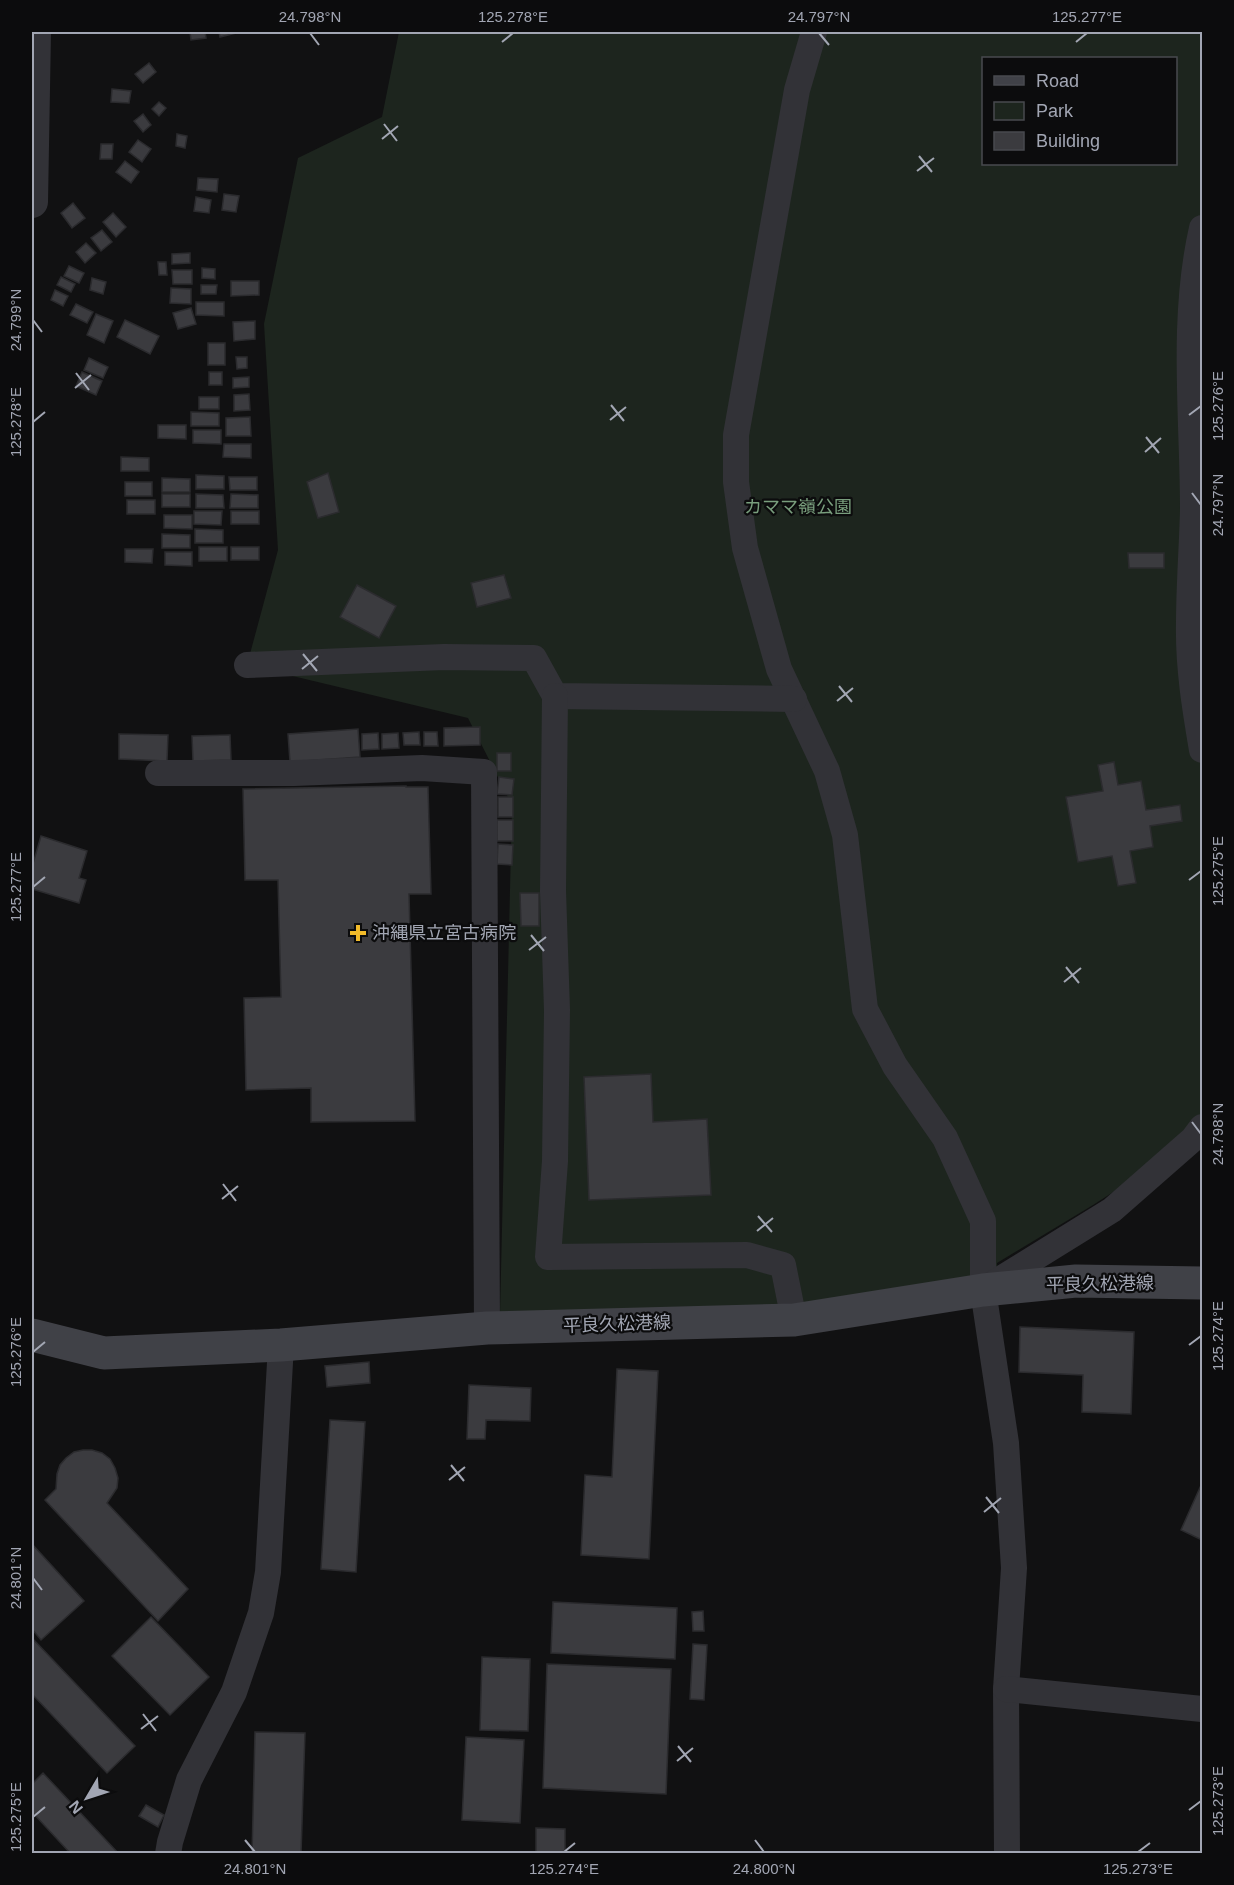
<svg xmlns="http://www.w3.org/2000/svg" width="1234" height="1885" font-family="Helvetica,'Noto Sans JP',sans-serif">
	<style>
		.green { fill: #1d251e; fill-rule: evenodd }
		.building { fill: #3b3b3f; stroke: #2b2b2e; stroke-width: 1.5 }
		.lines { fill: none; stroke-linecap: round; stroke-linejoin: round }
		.minor { stroke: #323237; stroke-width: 26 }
		.tertiary { stroke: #323237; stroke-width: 32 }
		.secondary { stroke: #404147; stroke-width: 33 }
		.ticks { fill: none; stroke: #a2a6b3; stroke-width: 2 }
		.poi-dot { fill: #f2bb2a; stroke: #0c0c0d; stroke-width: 2 }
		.labels { text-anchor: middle; stroke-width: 4.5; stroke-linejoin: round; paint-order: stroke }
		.park-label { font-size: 18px; fill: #799e7d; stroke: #0c0c0d }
		.poi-label { font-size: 18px; fill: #a2a6b3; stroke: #0c0c0d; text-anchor: start }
		.street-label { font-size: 18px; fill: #a2a6b3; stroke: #0c0c0d }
		.neatline { fill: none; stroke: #a2a6b3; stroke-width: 2 }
		.ticks-label { font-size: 15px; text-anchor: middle; fill: #a2a6b3 }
	</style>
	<rect width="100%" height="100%" fill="#111112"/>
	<path class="green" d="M399,32H1202V275L1189,355L1202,718V1122L1185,1146L1093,1205L997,1263L998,1289L794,1320L500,1314L512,805L468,718L247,665L278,550L264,324L298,158L382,117ZM984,58H1176V164H984Z"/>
	<g class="building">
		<polygon points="190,32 205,32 206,38 191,40"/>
		<polygon points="219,32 240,32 220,37"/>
		<polygon points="149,63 156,72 143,83 135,74"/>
		<polygon points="112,89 131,91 129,103 111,102"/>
		<polygon points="159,102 166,108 159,116 152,109"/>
		<polygon points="143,114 151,125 143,132 134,121"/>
		<polygon points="177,134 187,136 185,148 176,146"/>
		<polygon points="138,140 151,149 142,162 129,152"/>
		<polygon points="101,144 113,144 112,159 100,159"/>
		<polygon points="125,161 139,172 131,183 116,172"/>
		<polygon points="198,178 218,179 217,192 197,190"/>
		<polygon points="224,194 239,196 236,212 222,210"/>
		<polygon points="196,197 211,200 209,213 194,211"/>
		<polygon points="73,203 85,218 72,228 61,213"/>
		<polygon points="113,213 126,227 116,237 103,222"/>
		<polygon points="102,230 112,242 101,251 91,238"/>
		<polygon points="86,243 96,253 85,263 76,252"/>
		<polygon points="190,253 190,263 172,264 172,254"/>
		<polygon points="158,262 166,262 167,275 159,275"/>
		<polygon points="69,266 84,273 79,283 64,276"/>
		<polygon points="202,268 215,269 215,279 202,278"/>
		<polygon points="172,270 192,270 192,284 173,284"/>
		<polygon points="61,277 75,284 71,292 57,285"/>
		<polygon points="92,278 106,282 103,294 90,290"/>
		<polygon points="231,281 259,281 259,295 231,296"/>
		<polygon points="201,285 217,285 216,294 201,294"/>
		<polygon points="171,288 191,289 191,304 170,303"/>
		<polygon points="55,290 68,296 63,306 51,300"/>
		<polygon points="196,302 224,302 224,316 196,315"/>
		<polygon points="76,304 93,312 87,323 70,315"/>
		<polygon points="191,308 196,324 178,329 173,313"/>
		<polygon points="96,314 113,321 104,343 87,335"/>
		<polygon points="125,320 159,336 150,354 117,337"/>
		<polygon points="255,321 255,339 234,341 233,322"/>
		<rect x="208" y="343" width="17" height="22"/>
		<polygon points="236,357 247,357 247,368 237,369"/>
		<polygon points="89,358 108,367 103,378 84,370"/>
		<polygon points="82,372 102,381 96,395 76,386"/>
		<rect x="209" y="372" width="13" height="13"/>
		<polygon points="249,377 249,387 233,388 233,378"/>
		<polygon points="249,394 250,410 234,411 234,395"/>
		<rect x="199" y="397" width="20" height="12"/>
		<polygon points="191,412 219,413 219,426 191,426"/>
		<polygon points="250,417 251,436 226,436 226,418"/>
		<polygon points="158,425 186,425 186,439 158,438"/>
		<polygon points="193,430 221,430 221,444 193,443"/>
		<polygon points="224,444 251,444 251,458 223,457"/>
		<polygon points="121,457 149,458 149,471 121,471"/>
		<polygon points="328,473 339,512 318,518 307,482"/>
		<polygon points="196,475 224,476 224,489 196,489"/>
		<polygon points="229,477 257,477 257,490 230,490"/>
		<polygon points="162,478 190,479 190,492 162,492"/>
		<rect x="125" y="482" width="27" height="14"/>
		<rect x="162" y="494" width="28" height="13"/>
		<polygon points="196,494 223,495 224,508 196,508"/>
		<polygon points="231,494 258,495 258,508 230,508"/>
		<rect x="127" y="500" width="28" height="14"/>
		<polygon points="194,511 222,511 221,525 194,524"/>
		<rect x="231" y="511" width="28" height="13"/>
		<polygon points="164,515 192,515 192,529 164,528"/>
		<polygon points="195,529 223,530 223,543 195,543"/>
		<polygon points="162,534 190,535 190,548 162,548"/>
		<rect x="199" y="547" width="28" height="14"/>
		<rect x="231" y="547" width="28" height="13"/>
		<polygon points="125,549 153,549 152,563 125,562"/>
		<polygon points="165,552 192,552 192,566 165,565"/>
		<polygon points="1128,553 1164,553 1164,568 1129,568"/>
		<polygon points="504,575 511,598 477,607 471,583"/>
		<polygon points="357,585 396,606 379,638 340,617"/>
		<polygon points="480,727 480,745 444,746 444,728"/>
		<polygon points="358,729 360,757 290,762 288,734"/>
		<polygon points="419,732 420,745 404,745 403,733"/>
		<polygon points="424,732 437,732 438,746 424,746"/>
		<polygon points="378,733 379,749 362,750 362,734"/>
		<polygon points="398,733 399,748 382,749 382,734"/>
		<polygon points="119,734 168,735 167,761 119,759"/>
		<polygon points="230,735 231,760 193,761 192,736"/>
		<rect x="497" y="753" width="14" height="18"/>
		<polygon points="1114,762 1118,785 1141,781 1146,810 1180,805 1182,821 1150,826 1153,847 1130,851 1136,883 1118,886 1112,856 1078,862 1066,797 1103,791 1098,765"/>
		<polygon points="499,777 514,779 512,795 497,794"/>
		<polygon points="406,786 406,787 428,787 431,894 409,894 415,1121 311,1122 311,1088 246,1090 244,998 281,997 278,880 245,880 243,789"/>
		<rect x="498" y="797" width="15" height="20"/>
		<rect x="497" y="820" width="16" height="21"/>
		<polygon points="41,836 87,851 79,878 86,880 79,903 32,889 32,867"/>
		<polygon points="498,844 513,845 512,865 497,864"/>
		<polygon points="520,893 539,893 539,926 521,926"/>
		<polygon points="651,1074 653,1122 707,1119 711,1195 589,1200 584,1077"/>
		<polygon points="1020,1327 1134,1332 1131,1414 1082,1412 1083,1375 1019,1372"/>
		<polygon points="369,1362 370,1383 327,1387 325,1366"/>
		<polygon points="617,1369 658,1371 649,1559 581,1555 585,1475 612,1477"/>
		<polygon points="469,1385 531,1388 530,1421 486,1420 485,1439 467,1439"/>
		<polygon points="330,1420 365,1422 356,1572 321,1569"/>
		<polygon points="83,1450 92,1450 102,1453 110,1459 115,1468 118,1478 117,1488 107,1503 188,1589 158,1621 45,1500 56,1489 57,1474 60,1465 66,1458 74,1452"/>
		<polygon points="1202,1483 1202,1540 1181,1530"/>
		<polygon points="32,1544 84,1601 41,1640 32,1629"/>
		<polygon points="553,1602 677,1608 675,1659 551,1653"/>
		<polygon points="703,1611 704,1631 693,1631 692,1612"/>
		<polygon points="151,1617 209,1677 170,1715 112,1656"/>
		<polygon points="32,1638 135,1746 107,1773 32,1694"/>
		<polygon points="693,1644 707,1645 704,1700 690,1699"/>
		<polygon points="482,1657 530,1659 528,1731 480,1730"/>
		<polygon points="547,1664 671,1669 666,1794 543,1788"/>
		<polygon points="255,1732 305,1733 301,1854 252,1854"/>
		<polygon points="466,1737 524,1740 520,1823 462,1820"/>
		<polygon points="43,1773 119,1854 71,1854 32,1812 32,1784"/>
		<polygon points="146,1805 164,1815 158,1827 139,1816"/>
		<polygon points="536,1828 565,1829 565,1854 536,1854"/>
	</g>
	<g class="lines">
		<g class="minor">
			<polyline points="814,32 797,90 736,435 736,482 745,548 779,669 827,771 845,835 865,1009 895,1066 945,1138 983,1221 983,1290 1006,1443 1014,1568 1006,1689 1007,1854"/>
			<path d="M1202,228C1181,321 1193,416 1193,510C1192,548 1189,586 1189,623C1188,666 1195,709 1202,750"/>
			<polyline points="247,665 444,657 534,658 555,696 794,699"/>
			<polyline points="555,696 553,891 557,1010 555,1161 548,1257 747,1255 783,1265 794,1320"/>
			<polyline points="158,773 294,773 422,768 484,772 487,1328"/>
			<polyline points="986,1288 1112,1210 1193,1139 1202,1127"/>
			<polyline points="1006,1689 1202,1709"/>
			<polyline points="168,1854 170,1842 189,1780 234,1692 261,1613 268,1572 281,1345"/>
		</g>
		<polyline class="tertiary" points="32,202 35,32"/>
		<polyline class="secondary" points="32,1335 104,1353 281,1345 487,1328 794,1320 983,1290 1076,1281 1202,1283"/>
	</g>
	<path class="ticks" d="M310,33L319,45M819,33L829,45M502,42L513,33M1076,42L1087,33M384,124L397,141M382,139L398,126M919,156L932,172M917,171L934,158M33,320L42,332M76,373L89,390M75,388L91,375M611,405L624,421M1189,415L1201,406M610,420L626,407M33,422L45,412M1146,437L1159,453M1145,452L1161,438M1192,493L1201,505M303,654L317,671M302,669L318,656M839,686L852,702M837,701L853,688M1189,880L1201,871M33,887L45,877M531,935L544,951M529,950L546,937M1066,967L1079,983M1064,982L1081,968M1192,1122L1201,1134M223,1184L236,1201M222,1199L238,1186M758,1216L772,1232M757,1231L773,1218M1189,1345L1201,1336M33,1352L45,1342M451,1465L464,1481M449,1480L465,1467M986,1497L999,1513M984,1512L1001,1498M33,1578L42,1590M143,1714L156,1731M141,1729L158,1716M678,1746L691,1762M677,1761L693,1748M1189,1810L1201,1801M33,1817L45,1807M245,1840L255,1852M755,1840L764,1852M564,1852L575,1843M1138,1852L1150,1843"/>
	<path class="poi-dot" d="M355 924h6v6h6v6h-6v6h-6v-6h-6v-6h6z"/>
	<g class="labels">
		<g class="park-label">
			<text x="798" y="513">カママ嶺公園</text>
		</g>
		<g class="poi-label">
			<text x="372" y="939">沖縄県立宮古病院</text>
		</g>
		<g class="street-label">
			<text transform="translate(1100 1284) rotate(-1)" y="6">平良久松港線</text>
			<text transform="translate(617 1324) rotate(-2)" y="6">平良久松港線</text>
		</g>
	</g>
	<rect width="1234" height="1885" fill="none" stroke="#0c0c0d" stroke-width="66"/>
	<rect x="982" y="57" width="195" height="108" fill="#0c0c0d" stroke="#484a4f" stroke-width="1.5"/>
	<rect x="994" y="76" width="30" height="9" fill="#404147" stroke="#484a4f" stroke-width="1.5"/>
	<text x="1036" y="87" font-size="18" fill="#a2a6b3">Road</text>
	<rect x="994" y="102" width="30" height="18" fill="#1d251e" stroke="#484a4f" stroke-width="1.5"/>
	<text x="1036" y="117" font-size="18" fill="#a2a6b3">Park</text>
	<rect x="994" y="132" width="30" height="18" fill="#3b3b3f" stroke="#484a4f" stroke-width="1.5"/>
	<text x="1036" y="147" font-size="18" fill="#a2a6b3">Building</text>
	<g transform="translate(87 1798) rotate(231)" stroke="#0c0c0d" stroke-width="4.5" paint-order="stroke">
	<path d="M0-4.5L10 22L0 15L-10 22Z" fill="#a2a6b3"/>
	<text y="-9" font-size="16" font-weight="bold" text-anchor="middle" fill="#a2a6b3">N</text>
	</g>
	<rect x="33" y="33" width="1168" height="1819" class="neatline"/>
	<g class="ticks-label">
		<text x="310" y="22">24.798°N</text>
		<text x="513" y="22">125.278°E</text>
		<text x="819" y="22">24.797°N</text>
		<text x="1087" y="22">125.277°E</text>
		<text transform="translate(16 320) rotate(-90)" y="5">24.799°N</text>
		<text transform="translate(1218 406) rotate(-90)" y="5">125.276°E</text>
		<text transform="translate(16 422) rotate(-90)" y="5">125.278°E</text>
		<text transform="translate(1218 505) rotate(-90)" y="5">24.797°N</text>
		<text transform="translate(1218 871) rotate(-90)" y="5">125.275°E</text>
		<text transform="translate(16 887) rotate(-90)" y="5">125.277°E</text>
		<text transform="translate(1218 1134) rotate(-90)" y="5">24.798°N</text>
		<text transform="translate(1218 1336) rotate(-90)" y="5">125.274°E</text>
		<text transform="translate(16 1352) rotate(-90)" y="5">125.276°E</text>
		<text transform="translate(16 1578) rotate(-90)" y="5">24.801°N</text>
		<text transform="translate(1218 1801) rotate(-90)" y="5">125.273°E</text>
		<text transform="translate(16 1817) rotate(-90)" y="5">125.275°E</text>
		<text x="255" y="1874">24.801°N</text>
		<text x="564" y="1874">125.274°E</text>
		<text x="764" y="1874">24.800°N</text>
		<text x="1138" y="1874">125.273°E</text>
	</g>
</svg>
